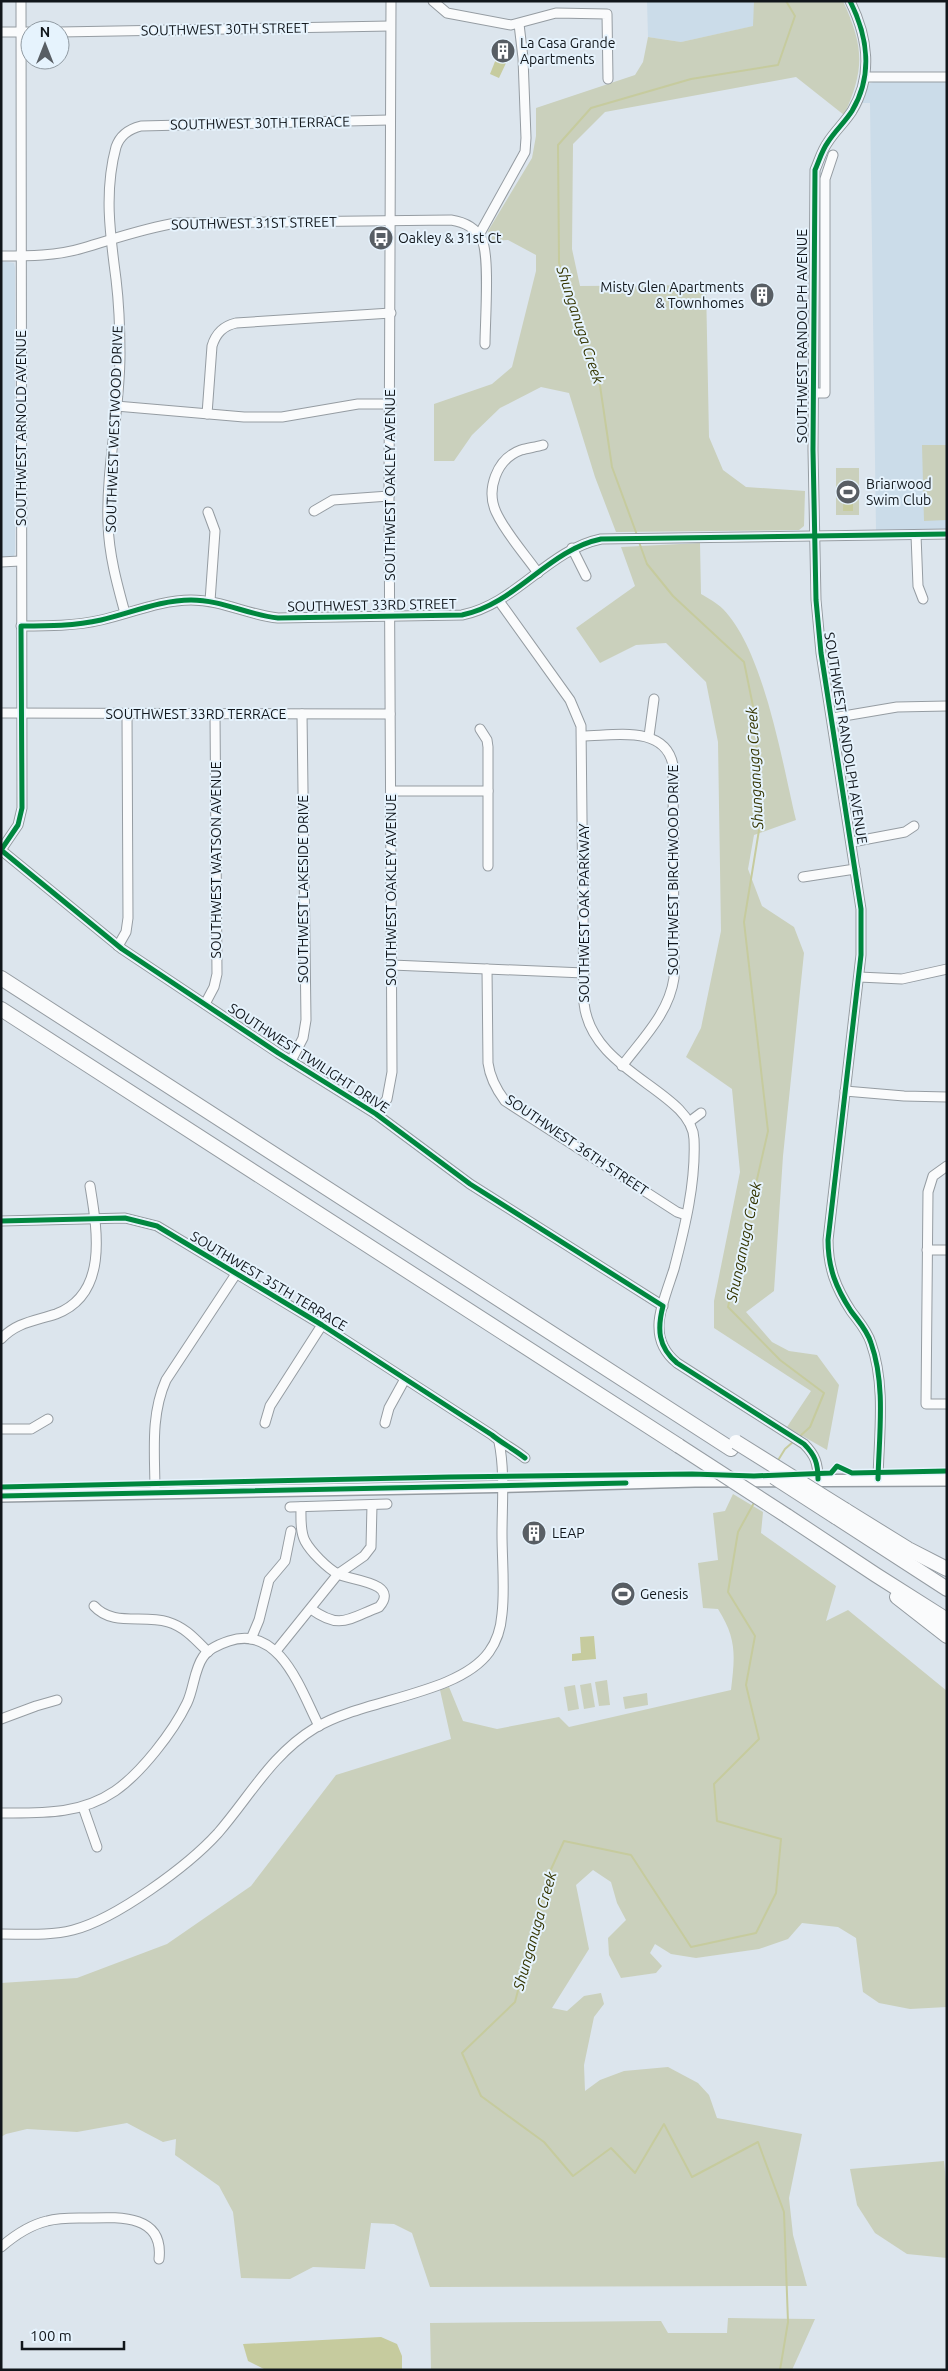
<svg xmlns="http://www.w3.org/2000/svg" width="948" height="2371" font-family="Ubuntu,sans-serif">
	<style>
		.built { fill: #cbdce9 }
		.green { fill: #cad0bc }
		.water { fill: #c6cb9e }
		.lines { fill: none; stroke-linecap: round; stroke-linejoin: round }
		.stream { stroke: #c6cb9e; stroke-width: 2 }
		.minor-casing { stroke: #959ca2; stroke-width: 11 }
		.major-casing { stroke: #959ca2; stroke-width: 14 }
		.highway-casing { stroke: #959ca2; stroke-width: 16 }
		.minor { stroke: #fafbfc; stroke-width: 9 }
		.major { stroke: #fafbfc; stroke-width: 11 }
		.highway { stroke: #fafbfc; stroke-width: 14 }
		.highway-bridge-casing { stroke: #959ca2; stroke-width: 16; stroke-linecap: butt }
		.highway-bridge { stroke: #fafbfc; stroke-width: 14 }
		.cycleway-casing { stroke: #e6f3fd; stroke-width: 8 }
		.cycleway { stroke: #00873e; stroke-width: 5 }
		.labels { text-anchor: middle; stroke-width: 4; stroke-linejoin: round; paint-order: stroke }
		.street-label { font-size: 14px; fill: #11161b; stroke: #e6f3fd }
		.poi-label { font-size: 14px; fill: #11161b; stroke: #e6f3fd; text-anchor: start }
		.water-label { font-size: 15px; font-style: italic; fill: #343500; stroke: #e6f3fd }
	</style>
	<rect width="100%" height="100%" fill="#dce5ed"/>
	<g class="built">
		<polygon points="647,1 754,1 754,26 681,42 648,37"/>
		<polygon points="947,81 947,529 876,530 870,103 862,103 869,84 873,82"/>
		<polygon points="1,261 14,263 15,268 15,552 14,556 1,557"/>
	</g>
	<g class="green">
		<path d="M754,1H843C864,47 865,69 844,115L796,77L605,112L573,144L572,249L580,286L706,285L709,437L723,470L746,487L805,491L804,526L799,530L616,532L595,477L569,393L541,387L500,408L472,435L454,461H434V404L492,384L512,367L536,271V255L508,240L490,241L488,231L532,158L536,136V108L635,75L643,62L648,37L681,42L753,26Z"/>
		<polygon points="922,445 947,445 947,520 924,521"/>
		<rect x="836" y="468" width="23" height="47"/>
		<path d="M700,543L701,594C708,598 717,603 723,609C764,651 782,762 796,820L754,835L748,869L762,906L794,927L804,953L783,1156L774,1291L746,1312L772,1342L789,1351L817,1355L839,1385L827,1450L787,1427L811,1391L714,1328V1301L740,1172L732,1089L686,1057L701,1028L721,931L718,742L706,682L666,643L636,645L600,663L576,628L635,586L621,547Z"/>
		<path d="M733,1494L763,1512L761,1533L836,1586L826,1621L848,1610L947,1691V2007L910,2009L879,2003L863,1992L856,1938L838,1927L802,1923L788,1939L759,1949L696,1958L671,1954L655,1944L650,1953L662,1966L656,1973L621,1978L609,1955L608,1938L626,1920L617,1903L611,1882L593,1870L576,1885L589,1949L552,2008L567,2011L584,1996L601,1993L604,2004L594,2017L584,2065L585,2091L600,2080L624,2071L668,2067L698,2083L709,2095L717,2118L802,2134L789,2198L793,2235L807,2286L430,2287L412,2233L394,2224L371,2223L365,2269L313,2267L290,2279L241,2278L233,2212L219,2186L175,2155L176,2139L163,2142L127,2123L77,2132L27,2129L6,2134L1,2137V1983L77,1978L167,1944L251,1886L336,1775L451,1739L440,1690L449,1687L463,1721L497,1729L559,1717L569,1727L731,1690C735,1656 737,1639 718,1609L703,1608L698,1563L718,1560L713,1513L725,1511Z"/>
		<polygon points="607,1680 610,1705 599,1706 595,1682"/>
		<polygon points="591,1683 595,1707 584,1709 580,1685"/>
		<polygon points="575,1685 579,1709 568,1711 564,1687"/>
		<polygon points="647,1693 648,1705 625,1709 623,1697"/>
		<polygon points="944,2161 947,2192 947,2258 907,2254 875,2233 857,2205 850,2169"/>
		<polygon points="728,2318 815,2319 792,2370 431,2370 430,2323 661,2321 668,2333 727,2333"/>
	</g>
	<g class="water">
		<polygon points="496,59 506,63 499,78 490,74"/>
		<polygon points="844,487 853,487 853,511 843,511"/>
		<polygon points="594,1636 596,1659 572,1661 572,1654 581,1653 580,1637"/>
		<polygon points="381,2337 397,2344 402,2356 402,2370 266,2370 248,2361 243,2344"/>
	</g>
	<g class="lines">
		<g class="stream">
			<polyline points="637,535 612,467 598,372 559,263 558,145 591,108 691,79 778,65 795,16 786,1"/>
			<polyline points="639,542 647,564 673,596 744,662 755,716 760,824 744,922 768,1131 728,1307 780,1360 824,1393 810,1427 798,1438"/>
			<polyline points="777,1462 785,1449 794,1441"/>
			<polyline points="755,1501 738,1532 728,1592 755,1636 746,1685 759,1739 714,1784 717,1821 781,1839 776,1893 756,1933 691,1947 631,1855 564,1841 547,1878 515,2002 462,2053 481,2096 544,2142 573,2176 611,2148 635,2173 664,2124 692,2177 758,2142 784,2212 788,2322 780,2370"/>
		</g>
		<defs>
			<g id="minor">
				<polyline points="433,1 447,13 511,25 556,13 607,14 608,79"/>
				<path d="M850,1C868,37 873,76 852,111C845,122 835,131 828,142C822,150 819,161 815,170L813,450L816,600L821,653L861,909V955L828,1240C828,1268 836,1288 851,1311C859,1322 867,1330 871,1343C886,1385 879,1435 878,1479"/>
				<polyline points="1,32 30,32"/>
				<polyline points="60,32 390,26"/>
				<polyline points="865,77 947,77"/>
				<polyline points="479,235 525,152 526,138 523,58 519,24"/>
				<path d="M1,256C28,256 57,256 83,248C114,239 144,228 177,223L451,220C464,222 476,228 482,240C490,257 485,322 485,344"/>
				<polyline points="814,393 825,393 825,179 833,155"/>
				<polyline points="116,406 244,417 282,417 358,404 391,404"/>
				<path d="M207,414L212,346C216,333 223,326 236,323L391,313"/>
				<polyline points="314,511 333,500 389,496"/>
				<polyline points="208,512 215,531 210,601"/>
				<polyline points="916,535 918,586 923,599"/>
				<polyline points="572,548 586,576"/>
				<polyline points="1,562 20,561"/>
				<path d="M538,573C525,554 506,534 496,512C486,490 496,459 521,450C528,448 536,447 543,445"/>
				<path d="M499,601L570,700L581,726L584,1003C591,1073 692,1091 694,1139C696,1182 685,1227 674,1269C669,1285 658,1312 659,1327C659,1342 666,1354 677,1363L804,1444C815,1455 818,1463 818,1479"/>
				<path d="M125,613C117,584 109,555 108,524C106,467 120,411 120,354C120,329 119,304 116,279C110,234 104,191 116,147C120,135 129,129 141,126L389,120"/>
				<path d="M21,626C48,626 75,626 101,620C131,613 161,600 191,600C222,600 248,615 278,618L462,615C516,604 548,550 601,539L947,534"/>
				<polyline points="1,713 390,714"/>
				<polyline points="832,718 897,707 947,706"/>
				<polyline points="480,729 487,740 488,747 488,866"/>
				<path d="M582,736C613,736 665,724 673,765L674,978C669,1013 643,1038 622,1066"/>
				<polyline points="649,736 654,699"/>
				<polyline points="391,791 488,791"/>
				<polyline points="852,842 905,832 914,826"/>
				<polyline points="1,850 18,825 22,808 21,1"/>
				<polyline points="1,850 122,949 278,1053 376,1114 470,1184 663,1306"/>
				<polyline points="803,877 855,869"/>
				<polyline points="118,946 126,932 128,918 127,714"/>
				<polyline points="392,965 584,973"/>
				<path d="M487,969L488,1063C490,1078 496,1089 505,1101L677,1212L686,1215"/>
				<polyline points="859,977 902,979 947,969"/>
				<polyline points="205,1004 214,987 217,974 215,714"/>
				<polyline points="291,1061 303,1038 306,1020 302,714"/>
				<polyline points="845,1091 904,1096 947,1097"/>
				<polyline points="376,1114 387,1099 392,1072 389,496 391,1"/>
				<polyline points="689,1122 701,1113"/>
				<polyline points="947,1166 933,1176 928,1192 926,1404 947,1404"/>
				<path d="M1,1221L125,1218L157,1226L322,1325L492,1435C503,1444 514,1449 525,1458"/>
				<polyline points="927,1250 947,1250"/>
				<path d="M1,1339C17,1322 35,1321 56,1314C109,1294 97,1229 90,1186"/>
				<polyline points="265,1423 270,1406 322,1325"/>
				<polyline points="385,1423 389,1408 405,1379"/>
				<polyline points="1,1429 31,1429 48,1419"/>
				<path d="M155,1492C155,1454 150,1416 166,1380L236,1274"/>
				<polyline points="290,1507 387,1504"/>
				<path d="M301,1507C301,1518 300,1531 305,1541C311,1552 327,1568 338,1574C348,1580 401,1582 379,1607C348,1619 340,1630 311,1609"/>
				<path d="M94,1606C113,1627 143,1614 168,1622C185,1627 196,1640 208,1652"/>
				<polyline points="251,1639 259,1620 269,1580 285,1561 291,1531"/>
				<polyline points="276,1651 338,1574 364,1556 371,1547 372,1505"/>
				<polyline points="1,1719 36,1706 57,1700"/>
				<polyline points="83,1807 97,1847"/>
				<path d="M1,1813C41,1813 80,1815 115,1791C141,1773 173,1732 187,1703C194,1688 194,1670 203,1657C208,1649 220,1644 229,1641C280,1624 301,1691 319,1726"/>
				<path d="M1,1934C25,1934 50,1936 73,1930C116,1919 188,1866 218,1833C250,1796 272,1754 315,1728C362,1699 458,1695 489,1652C497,1641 501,1627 502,1614C505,1589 502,1560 502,1534C502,1505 505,1471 499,1442"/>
				<path d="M1,2247C15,2235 30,2225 47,2221C61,2217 76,2218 90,2218C120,2217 164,2215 159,2259"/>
			</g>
			<polyline id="major" points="1,1496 518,1486 695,1481 947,1480"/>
			<g id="highway">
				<polyline points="1,978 731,1449"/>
				<polyline points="1,1009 679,1446"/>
				<polyline points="845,1510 908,1549 947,1569"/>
				<polyline points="787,1516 876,1575 947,1620"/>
				<polyline points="836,1517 947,1589"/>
				<polyline points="897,1597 947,1636"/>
			</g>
		</defs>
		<use href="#minor" class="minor-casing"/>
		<use href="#major" class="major-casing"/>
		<use href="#highway" class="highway-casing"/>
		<use href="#minor" class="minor"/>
		<use href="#major" class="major"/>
		<use href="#highway" class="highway"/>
		<defs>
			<g id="highway-bridge">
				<polyline points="736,1442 845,1510"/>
				<polyline points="679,1446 787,1516"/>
				<polyline points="774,1477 836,1517"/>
			</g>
		</defs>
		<use href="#highway-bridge" class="highway-bridge-casing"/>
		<use href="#highway-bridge" class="highway-bridge"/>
		<defs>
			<g id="cycleway">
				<path d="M850,1C868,37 873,76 852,111C845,122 835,131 828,142C822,150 819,161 815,170L813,450L816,600L821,653L861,909V955L828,1240C828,1268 836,1288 851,1311C859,1322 867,1330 871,1343C886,1385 879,1435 878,1479"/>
				<path d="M1,850L18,825L22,808L21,626C48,626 75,626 101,620C131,613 161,600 191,600C222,600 248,615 278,618L462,615C516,604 548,550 601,539L947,534"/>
				<path d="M1,850L122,949L278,1053L376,1114L470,1184L663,1306C657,1329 658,1347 677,1363L804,1444C815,1455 818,1463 818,1479"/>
				<path d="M1,1221L125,1218L157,1226L322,1325L492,1435C503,1444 514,1449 525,1458"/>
				<polyline points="1,1487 449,1477 692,1474 754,1476 831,1473 837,1466 852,1473 947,1471"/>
				<polyline points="1,1496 626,1483"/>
			</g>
		</defs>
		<use href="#cycleway" class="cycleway-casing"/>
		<use href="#cycleway" class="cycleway"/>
	</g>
	<defs>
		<symbol id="building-disc" viewBox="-11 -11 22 22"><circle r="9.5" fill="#585e64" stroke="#e6f3fd"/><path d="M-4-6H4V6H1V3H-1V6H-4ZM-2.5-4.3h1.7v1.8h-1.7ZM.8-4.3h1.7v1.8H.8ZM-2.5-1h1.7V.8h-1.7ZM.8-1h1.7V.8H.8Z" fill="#fff"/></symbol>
		<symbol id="bus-disc" viewBox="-11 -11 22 22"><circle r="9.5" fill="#585e64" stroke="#e6f3fd"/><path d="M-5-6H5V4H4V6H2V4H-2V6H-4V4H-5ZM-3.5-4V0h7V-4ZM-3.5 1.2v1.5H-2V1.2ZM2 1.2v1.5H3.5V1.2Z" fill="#fff"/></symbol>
		<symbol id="stadium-disc" viewBox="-11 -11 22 22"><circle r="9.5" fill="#585e64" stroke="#e6f3fd"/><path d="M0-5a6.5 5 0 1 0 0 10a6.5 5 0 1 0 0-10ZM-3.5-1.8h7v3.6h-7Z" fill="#fff"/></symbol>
	</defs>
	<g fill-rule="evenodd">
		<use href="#building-disc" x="489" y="37" width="28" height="28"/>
		<use href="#bus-disc" x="367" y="224" width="28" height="28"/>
		<use href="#building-disc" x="748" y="281" width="28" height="28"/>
		<use href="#stadium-disc" x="834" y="478" width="28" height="28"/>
		<use href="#building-disc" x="520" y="1519" width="28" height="28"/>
		<use href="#stadium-disc" x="609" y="1580" width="28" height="28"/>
	</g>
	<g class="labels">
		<g class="street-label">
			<text transform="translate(225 29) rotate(-1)" y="5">SOUTHWEST 30TH STREET</text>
			<text transform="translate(260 123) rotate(-1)" y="5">SOUTHWEST 30TH TERRACE</text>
			<text transform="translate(254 223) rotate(-1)" y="5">SOUTHWEST 31ST STREET</text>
			<text transform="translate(802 336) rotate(-90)" y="5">SOUTHWEST RANDOLPH AVENUE</text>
			<text transform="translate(21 428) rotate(-90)" y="5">SOUTHWEST ARNOLD AVENUE</text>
			<text transform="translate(114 429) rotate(-88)" y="5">SOUTHWEST WESTWOOD DRIVE</text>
			<text transform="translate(390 485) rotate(-90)" y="5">SOUTHWEST OAKLEY AVENUE</text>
			<text transform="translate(372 605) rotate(-1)" y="5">SOUTHWEST 33RD STREET</text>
			<text x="196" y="719">SOUTHWEST 33RD TERRACE</text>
			<text transform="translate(846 738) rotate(81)" y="5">SOUTHWEST RANDOLPH AVENUE</text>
			<text transform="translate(216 860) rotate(-90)" y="5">SOUTHWEST WATSON AVENUE</text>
			<text transform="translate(673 870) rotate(-90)" y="5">SOUTHWEST BIRCHWOOD DRIVE</text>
			<text transform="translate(303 889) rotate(-90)" y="5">SOUTHWEST LAKESIDE DRIVE</text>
			<text transform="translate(391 890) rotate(-90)" y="5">SOUTHWEST OAKLEY AVENUE</text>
			<text transform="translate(584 913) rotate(-90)" y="5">SOUTHWEST OAK PARKWAY</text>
			<text transform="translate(309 1058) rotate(33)" y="5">SOUTHWEST TWILIGHT DRIVE</text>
			<text transform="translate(577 1145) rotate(34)" y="5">SOUTHWEST 36TH STREET</text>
			<text transform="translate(269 1281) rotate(31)" y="5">SOUTHWEST 35TH TERRACE</text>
		</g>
		<g class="poi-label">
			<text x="520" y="48">La Casa Grande<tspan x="520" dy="16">Apartments</tspan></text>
			<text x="398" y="243">Oakley &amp; 31st Ct</text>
			<text x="744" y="292" text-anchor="end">Misty Glen Apartments<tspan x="744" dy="16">&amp; Townhomes</tspan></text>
			<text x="866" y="489">Briarwood<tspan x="866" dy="16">Swim Club</tspan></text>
			<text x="552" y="1538">LEAP</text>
			<text x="640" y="1599">Genesis</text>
		</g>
		<g class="water-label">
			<text transform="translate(580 325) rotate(72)" y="5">Shunganuga Creek</text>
			<text transform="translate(755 768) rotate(-93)" y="5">Shunganuga Creek</text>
			<text transform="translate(744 1242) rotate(-78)" y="5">Shunganuga Creek</text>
			<text transform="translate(535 1931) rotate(-74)" y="5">Shunganuga Creek</text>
		</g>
	</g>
	<rect width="948" height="2371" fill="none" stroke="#11161b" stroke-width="5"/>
	<g transform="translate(45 45)"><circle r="24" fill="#e6f3fd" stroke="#919ba3"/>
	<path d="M0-4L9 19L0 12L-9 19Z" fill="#585e64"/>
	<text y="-8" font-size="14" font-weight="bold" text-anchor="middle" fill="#11161b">N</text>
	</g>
	<path d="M22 2341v8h102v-8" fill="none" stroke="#11161b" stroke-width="2.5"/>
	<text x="30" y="2341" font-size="15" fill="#11161b" stroke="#e6f3fd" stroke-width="4" paint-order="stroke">100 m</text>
</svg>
